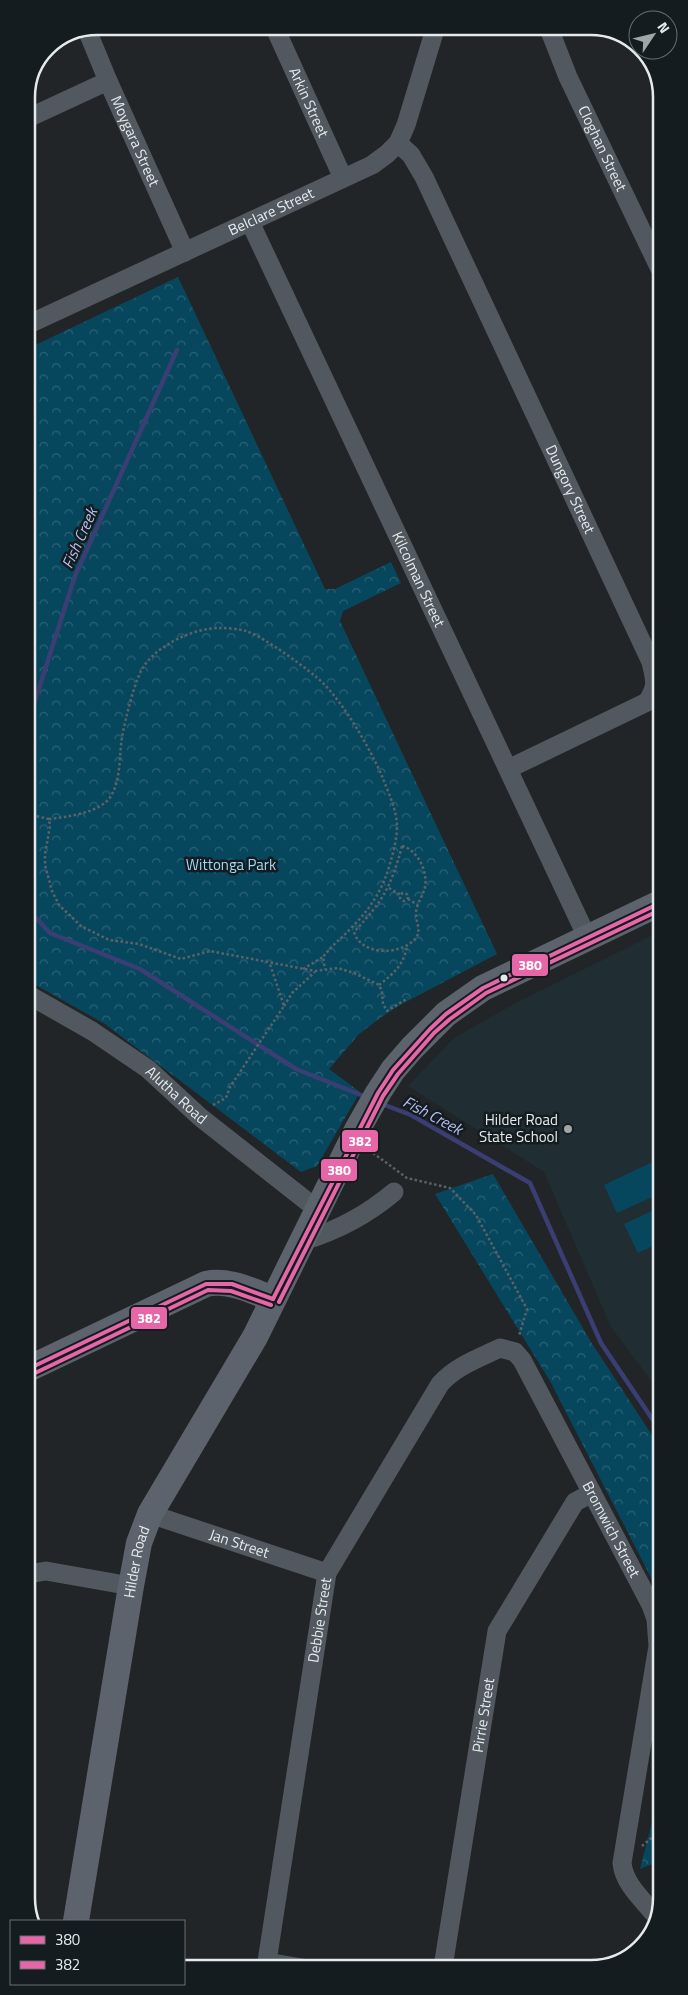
<svg xmlns="http://www.w3.org/2000/svg" width="688" height="1995" font-family="'Titillium Web',sans-serif">
	<style>
		.built { fill: #202e34 }
		.grass { fill: #07475e }
		.park { fill: url(#park-crowns) }
		.lines { fill: none; stroke-linecap: round; stroke-linejoin: round }
		.stream { stroke: #3a3e72; stroke-width: 4.5 }
		.path { stroke: #5d6267; stroke-width: 2.5; stroke-dasharray: 2.5 2.5; stroke-linecap: butt }
		.street { stroke: #52585f; stroke-width: 19 }
		.secondary { stroke: #5c636c; stroke-width: 26 }
		.bus-1-casing { stroke: #141c20; stroke-width: 8 }
		.bus-2-casing { stroke: #141c20; stroke-width: 8 }
		.bus-1 { stroke: #e766a7; stroke-width: 4 }
		.bus-2 { stroke: #e766a7; stroke-width: 4 }
		.bus-dot { fill: #e5ebed; stroke: #141c20; stroke-width: 2 }
		.poi-dot { fill: #a0a6a8; stroke: #141c20; stroke-width: 2 }
		.labels { text-anchor: middle; stroke-width: 5; stroke-linejoin: round; paint-order: stroke }
		.street-label { font-size: 15px; fill: #e5ebed; stroke: #141c20 }
		.park-label { font-size: 15px; fill: #9dd8f7; stroke: #141c20 }
		.poi-label { font-size: 15px; fill: #e5ebed; stroke: #141c20; text-anchor: end }
		.water-label { font-size: 16px; font-style: italic; fill: #b8bff3; stroke: #141c20 }
		.rim { fill: none; stroke: #e5ebed; stroke-width: 2.5 }
		.line-badge { stroke: #141c20; stroke-width: 2 }
		.badge-label { font-size: 14px; text-anchor: middle; font-weight: bold; fill: #fff }
	</style>
	<defs>
		<pattern id="park-crowns" width="20" height="18" patternUnits="userSpaceOnUse" patternTransform="scale(1.25)"><rect width="20" height="18" fill="#07475e"/><path d="M2 6a3 3 0 1 1 6 0M12 15a3 3 0 1 1 6 0" fill="none" stroke="#2b6275"/></pattern>
	</defs>
	<rect width="100%" height="100%" fill="#212527"/>
	<polygon class="built" points="661,931 661,1394 611,1327 544,1172 408,1086 454,1038 514,1004"/>
	<g class="grass">
		<polygon points="661,1158 661,1193 617,1213 604,1185"/>
		<polygon points="661,1207 661,1242 638,1253 624,1224"/>
	</g>
	<g class="park">
		<polygon points="178,277 325,589 335,589 391,562 401,583 343,611 340,621 497,954 400,1005 380,1018 359,1034 329,1069 360,1092 317,1166 301,1172 105,1024 27,980 27,349"/>
		<polygon points="493,1174 591,1342 661,1449 661,1597 550,1381 435,1194"/>
		<polygon points="662,1784 662,1860 640,1869"/>
	</g>
	<g class="lines">
		<g class="stream">
			<polyline points="27,745 32,710 75,576 177,350"/>
			<polyline points="27,908 50,933 140,969 296,1069 366,1097"/>
			<polyline points="382,1104 411,1115 530,1183 601,1343 661,1432"/>
		</g>
		<g class="path">
			<polyline points="27,814 49,819 50,826 45,854 45,865 52,891 59,905 81,926 109,940 139,944 181,959 210,951 315,971 338,968 354,973 379,985 382,991 383,1004 387,1011 408,998"/>
			<path d="M49,819C66,817 101,813 111,796C121,779 119,757 122,737C125,721 135,678 144,666C159,644 194,628 220,628C228,628 239,629 246,631C263,636 311,671 324,684C346,707 369,747 382,776C388,792 397,810 397,827C397,837 394,850 391,860C384,887 372,907 352,927C342,938 332,945 323,957L325,969"/>
			<path d="M402,846C418,850 428,872 425,887C423,896 417,903 416,912C415,921 422,930 416,938C401,956 361,956 354,932C383,901 391,887 402,846Z"/>
			<polyline points="389,888 401,895"/>
			<circle cx="404" cy="897" r="4"/>
			<polyline points="408,899 418,905"/>
			<polyline points="303,969 323,957"/>
			<path d="M379,985C393,974 404,965 407,946"/>
			<polyline points="284,1006 292,993 315,972"/>
			<polyline points="213,1105 226,1098 230,1087 284,1006 270,964"/>
			<polyline points="369,1150 407,1178 450,1188 476,1215 527,1309 519,1336"/>
			<polyline points="642,1846 662,1829"/>
		</g>
		<g class="street">
			<path id="s1" d="M274,26L343,178"/>
			<path id="s2" d="M548,26L568,77L660,269"/>
			<path id="s3" d="M87,30L108,81L185,252"/>
			<polyline points="26,119 108,81"/>
			<path id="s4" d="M398,143L411,155L424,177L651,662C655,680 658,686 647,702L508,769"/>
			<path id="s5" d="M250,222L587,937"/>
			<path id="s6" d="M27,325L372,165L387,154L398,143L406,125L436,26"/>
			<path id="s7" d="M27,994L92,1031L148,1069L200,1117L318,1210"/>
			<path d="M303,1241C336,1231 367,1215 394,1192"/>
			<path id="s8" d="M150,1514L327,1573"/>
			<polyline points="28,1574 46,1571 131,1586"/>
			<polyline points="267,1962 302,1968"/>
			<path id="s9" d="M443,1967L497,1631L575,1502L592,1493"/>
			<path id="s10" d="M266,1968L327,1573L440,1384C456,1366 479,1358 500,1348L515,1352L522,1360L651,1605L656,1619L658,1646L622,1863C624,1884 643,1900 656,1916"/>
		</g>
		<g class="secondary">
			<path d="M28,1369L206,1284C229,1279 252,1291 273,1299"/>
			<path id="s11" d="M76,1921L131,1586L139,1543L150,1514L255,1337L357,1130L378,1093L393,1070L412,1048L446,1014L483,988L660,903"/>
		</g>
		<defs>
			<g id="bus-1">
				<polyline points="273,1299 378,1093 393,1070 430,1029 446,1014 483,988 660,903"/>
				<polyline points="28,1369 206,1284 232,1284 273,1299"/>
			</g>
			<g id="bus-2">
				<polyline points="279,1302 383,1096 398,1074 434,1033 450,1019 486,993 660,910"/>
				<polyline points="31,1375 208,1290 231,1291 271,1305"/>
			</g>
		</defs>
		<use href="#bus-1" class="bus-1-casing"/>
		<use href="#bus-2" class="bus-2-casing"/>
		<use href="#bus-1" class="bus-1"/>
		<use href="#bus-2" class="bus-2"/>
	</g>
	<circle class="bus-dot" cx="504" cy="978" r="4.5"/>
	<circle class="poi-dot" cx="568" cy="1129" r="5"/>
	<g class="labels">
		<g class="street-label">
			<text dy="5" stroke="none"><textPath href="#s1" startOffset="84">Arkin Street</textPath></text>
			<text dy="5" stroke="none"><textPath href="#s3" startOffset="121">Moygara Street</textPath></text>
			<text dy="5" stroke="none"><textPath href="#s2" startOffset="134">Cloghan Street</textPath></text>
			<text dy="5" stroke="none"><textPath href="#s6" startOffset="269">Belclare Street</textPath></text>
			<text dy="5" stroke="none"><textPath href="#s4" startOffset="388">Dungory Street</textPath></text>
			<text dy="5" stroke="none"><textPath href="#s5" startOffset="395">Kilcolman Street</textPath></text>
			<text dy="5" stroke="none"><textPath href="#s7" startOffset="181">Alutha Road</textPath></text>
			<text dy="5" stroke="none"><textPath href="#s10" startOffset="908">Bromwich Street</textPath></text>
			<text dy="5" stroke="none"><textPath href="#s8" startOffset="94">Jan Street</textPath></text>
			<text dy="5" stroke="none"><textPath href="#s11" startOffset="364">Hilder Road</textPath></text>
			<text dy="5" stroke="none"><textPath href="#s10" startOffset="352">Debbie Street</textPath></text>
			<text dy="5" stroke="none"><textPath href="#s9" startOffset="255">Pirrie Street</textPath></text>
		</g>
		<g class="park-label">
			<text x="231" y="870">Wittonga Park</text>
		</g>
		<g class="poi-label">
			<text x="558" y="1125">Hilder Road<tspan x="558" dy="17">State School</tspan></text>
		</g>
		<g class="water-label">
			<text transform="translate(79 538) rotate(-66)" y="6">Fish Creek</text>
			<text transform="translate(433 1115) rotate(28)" y="6">Fish Creek</text>
		</g>
	</g>
	<path d="M0 0H688V1995H0ZM97 35H591A62 62 0 0 1 653 97V1898A62 62 0 0 1 591 1960H97A62 62 0 0 1 35 1898V97A62 62 0 0 1 97 35Z" fill="#141c20" fill-rule="evenodd"/>
	<path class="rim" d="M97 35H591A62 62 0 0 1 653 97V1898A62 62 0 0 1 591 1960H97A62 62 0 0 1 35 1898V97A62 62 0 0 1 97 35Z"/>
	<g class="line-badge">
		<rect x="511" y="953" width="38" height="24" rx="5" fill="#e766a7"/>
		<rect x="341" y="1129" width="38" height="24" rx="5" fill="#e766a7"/>
		<rect x="320" y="1158" width="38" height="24" rx="5" fill="#e766a7"/>
		<rect x="130" y="1306" width="38" height="24" rx="5" fill="#e766a7"/>
	</g>
	<g class="badge-label">
		<text x="530" y="970">380</text>
		<text x="360" y="1146">382</text>
		<text x="339" y="1175">380</text>
		<text x="149" y="1323">382</text>
	</g>
	<rect x="10" y="1920" width="175" height="65" fill="#141c20" stroke="#686f72"/>
	<rect x="20" y="1936" width="25" height="8" fill="#e766a7" stroke="#686f72"/>
	<text x="55" y="1945" font-size="15" fill="#e5ebed">380</text>
	<rect x="20" y="1961" width="25" height="8" fill="#e766a7" stroke="#686f72"/>
	<text x="55" y="1970" font-size="15" fill="#e5ebed">382</text>
	<g transform="translate(653 35) rotate(55)"><circle r="24" fill="#141c20" stroke="#686f72"/>
	<path d="M0-4L9 19L0 12L-9 19Z" fill="#a0a6a8"/>
	<text y="-8" font-size="14" font-weight="bold" text-anchor="middle" fill="#e5ebed">N</text>
	</g>
</svg>
